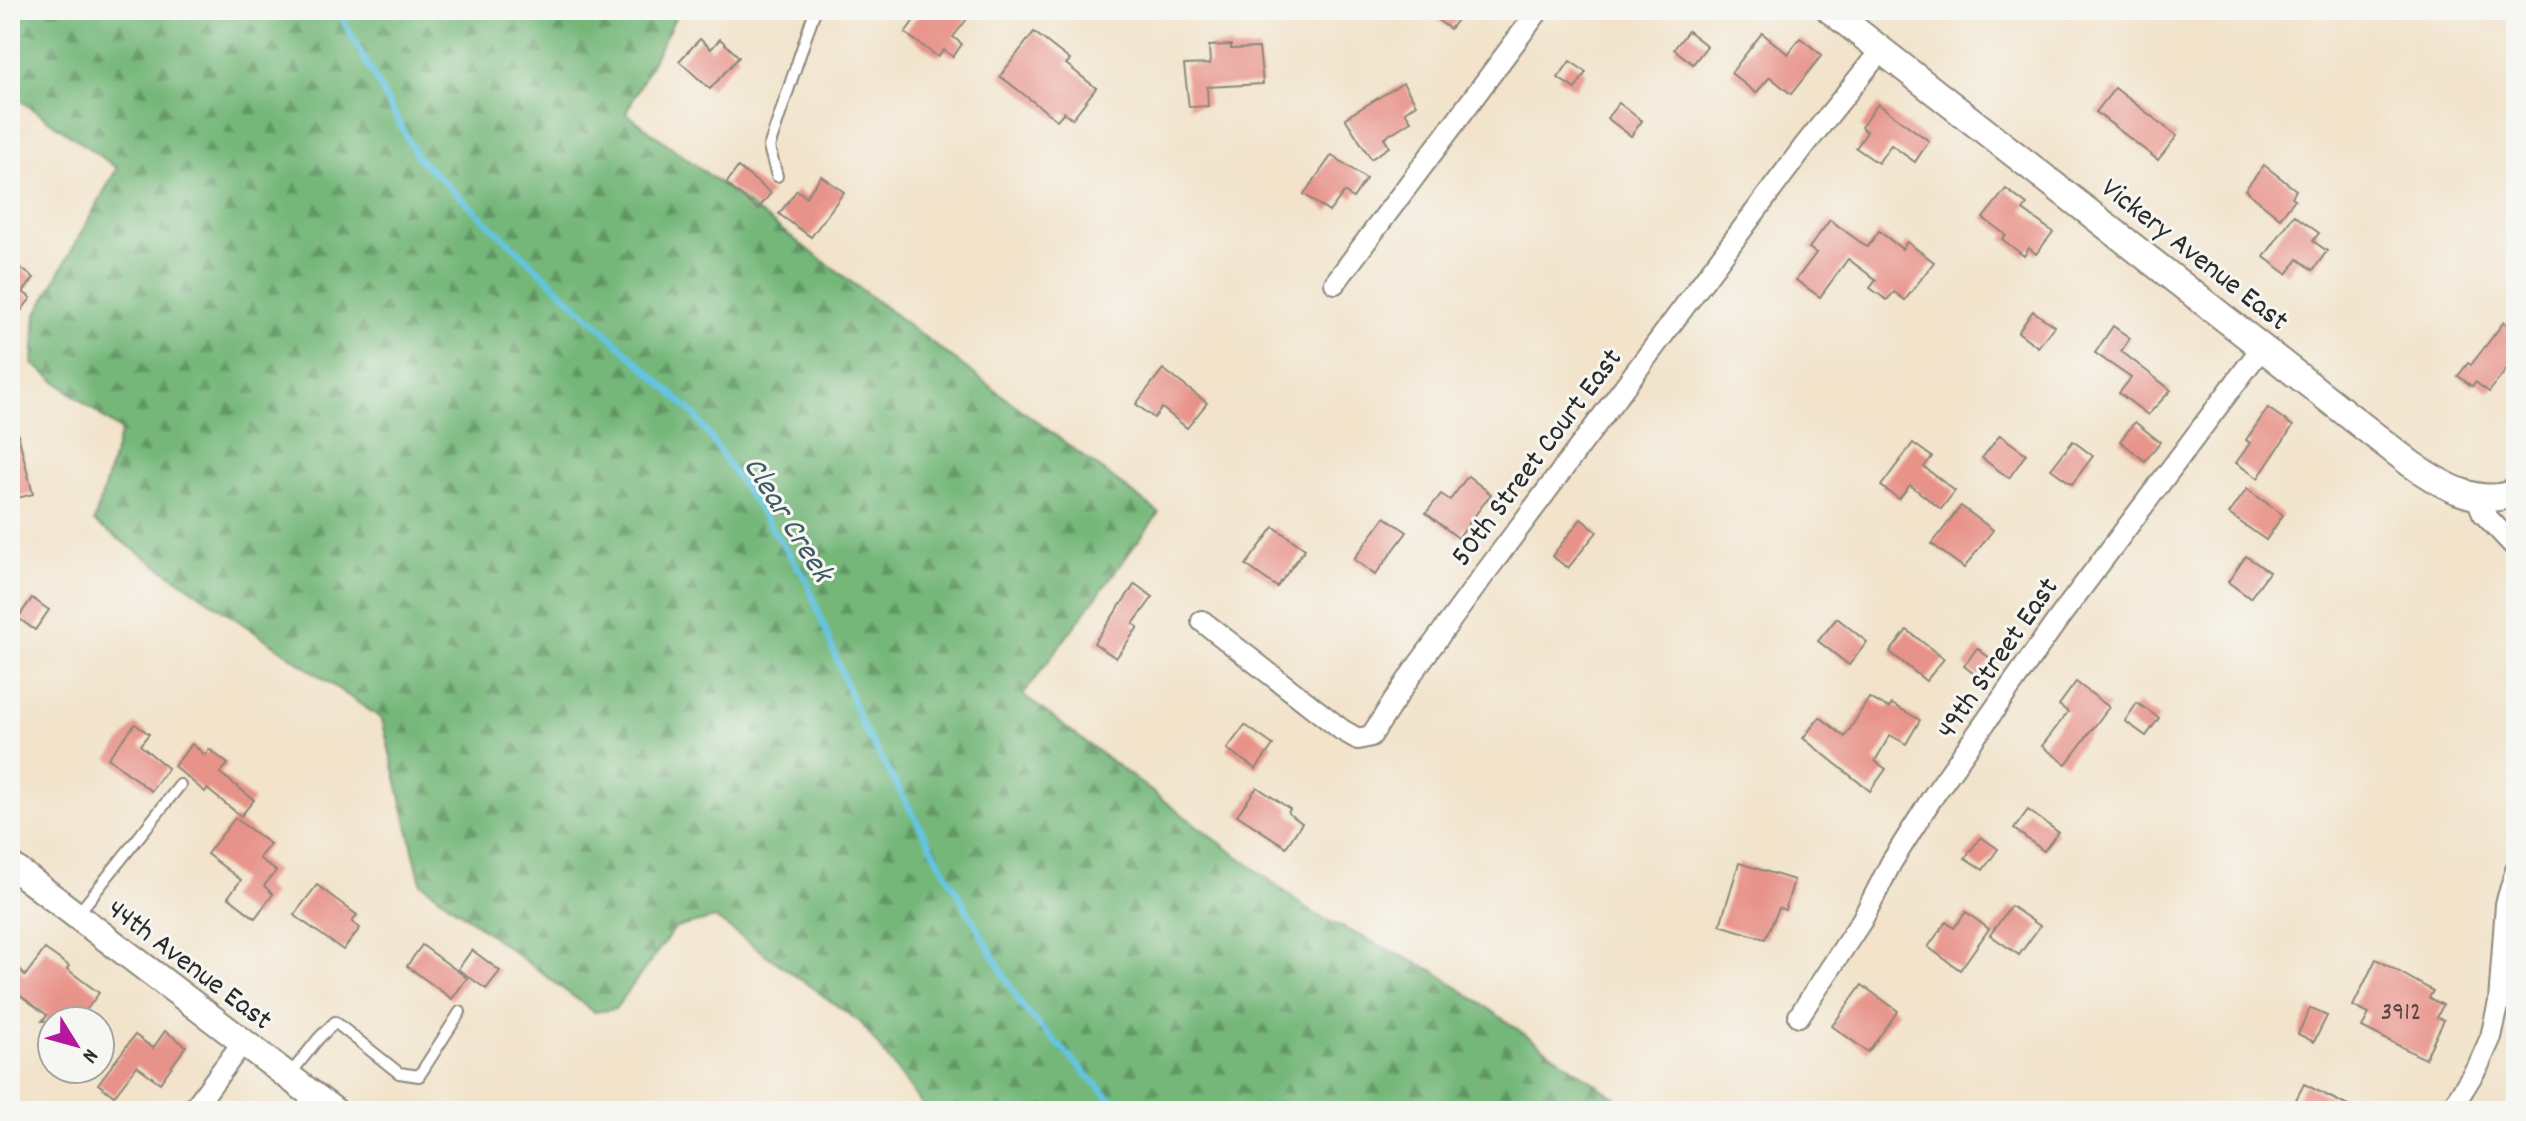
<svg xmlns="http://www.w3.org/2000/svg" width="2526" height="1121" font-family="Dekko,sans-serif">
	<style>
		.forest { fill: url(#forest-firs); stroke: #507152; stroke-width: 2 }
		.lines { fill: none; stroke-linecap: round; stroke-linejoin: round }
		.stream { stroke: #64c5e3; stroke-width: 6 }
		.building { fill: #e89389 }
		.service-casing { stroke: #8e877a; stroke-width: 14 }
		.minor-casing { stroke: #8e877a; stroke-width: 24 }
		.tertiary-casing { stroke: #8e877a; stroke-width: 30 }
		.service { stroke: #fff; stroke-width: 10 }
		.minor { stroke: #fff; stroke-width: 20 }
		.tertiary { stroke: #fff; stroke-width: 26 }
		.labels { text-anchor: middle; stroke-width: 6; stroke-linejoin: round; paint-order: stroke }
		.number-label { font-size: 26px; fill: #5a4542 }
		.street-label { font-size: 30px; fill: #2b2b2b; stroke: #f6f6f2 }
		.water-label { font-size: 32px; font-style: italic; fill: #3c5962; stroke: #f6f6f2 }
	</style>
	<defs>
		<pattern id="forest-firs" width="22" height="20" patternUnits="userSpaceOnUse" patternTransform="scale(2)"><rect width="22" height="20" fill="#75b779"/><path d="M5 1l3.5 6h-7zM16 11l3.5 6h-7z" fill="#609563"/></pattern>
	</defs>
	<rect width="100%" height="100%" fill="#f6f6f2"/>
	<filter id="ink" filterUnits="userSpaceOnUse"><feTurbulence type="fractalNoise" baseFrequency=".0125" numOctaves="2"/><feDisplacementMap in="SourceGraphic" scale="16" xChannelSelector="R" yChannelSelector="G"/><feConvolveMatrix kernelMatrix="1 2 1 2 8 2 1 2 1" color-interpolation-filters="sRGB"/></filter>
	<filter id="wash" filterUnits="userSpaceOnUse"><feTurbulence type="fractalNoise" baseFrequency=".006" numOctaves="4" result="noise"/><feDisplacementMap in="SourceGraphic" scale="32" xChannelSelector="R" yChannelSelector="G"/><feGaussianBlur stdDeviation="1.8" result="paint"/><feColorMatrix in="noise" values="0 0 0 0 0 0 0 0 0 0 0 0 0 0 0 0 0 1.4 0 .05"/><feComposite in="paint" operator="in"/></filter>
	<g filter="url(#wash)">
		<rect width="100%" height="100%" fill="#f2e3ca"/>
		<polygon class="forest" points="10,10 679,10 626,113 1159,513 1023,695 1316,915 1436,972 1634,1111 927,1111 861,1023 715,918 675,928 615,1009 594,1012 421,883 382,719 94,522 121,431 33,364 36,315 117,168 10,93"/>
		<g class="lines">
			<polyline class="stream" points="338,10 418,158 695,415 806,579 861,723 1023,1008 1122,1111"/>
		</g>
		<g id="blocks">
			<g class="building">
				<polygon points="921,10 955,10 967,19 953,37 962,44 953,57 944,50 938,57 905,33"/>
				<polygon points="1424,10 1464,10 1450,29"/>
				<polygon points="1688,31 1707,46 1693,64 1674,49"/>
				<polygon points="1034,32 1070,60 1066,64 1096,88 1072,119 1064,112 1057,120 1000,76"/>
				<polygon points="1762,33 1788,54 1800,38 1822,55 1791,94 1770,77 1756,93 1731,73"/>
				<polygon points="700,39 711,49 720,39 739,57 710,89 679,61"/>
				<polygon points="1231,45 1231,49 1259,48 1263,84 1207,87 1208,106 1189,107 1184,65 1210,64 1209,46"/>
				<polygon points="1570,61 1586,72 1575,89 1558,78"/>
				<polygon points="1403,83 1416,104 1405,112 1411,121 1384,138 1389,147 1371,159 1345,118"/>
				<polygon points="2115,88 2177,136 2158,160 2096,112"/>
				<polygon points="1619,103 1642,121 1631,136 1607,118"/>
				<polygon points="1878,104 1929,141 1915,162 1891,145 1878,163 1856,148 1867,132 1861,127"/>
				<polygon points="1332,155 1366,179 1353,198 1344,192 1329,212 1304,194"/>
				<polygon points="2264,165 2296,190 2292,197 2295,199 2280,218 2245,190"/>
				<polygon points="738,167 771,193 758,209 726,184"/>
				<polygon points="821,176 844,192 811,237 779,214 797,190 806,197"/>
				<polygon points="2006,189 2027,205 2023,210 2053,232 2036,254 2029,248 2024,256 2002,239 2006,235 1983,218"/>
				<polygon points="2294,215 2319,233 2313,241 2327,251 2313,270 2298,259 2287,274 2264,257"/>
				<polygon points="1830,220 1867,247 1879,231 1902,249 1907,242 1934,262 1905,300 1894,292 1887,300 1870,288 1876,280 1848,259 1820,297 1796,280 1816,253 1809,248"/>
				<polygon points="10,260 34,278 23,292 31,298 10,325"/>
				<polygon points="2033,311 2054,326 2038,347 2018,332"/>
				<polygon points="2504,322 2516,331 2516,348 2510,356 2514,360 2489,392 2475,382 2472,386 2458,376 2468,363 2471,365"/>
				<polygon points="2113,326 2130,338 2121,351 2171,390 2148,415 2119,393 2131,378 2095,353"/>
				<polygon points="1163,369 1207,403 1187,428 1162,408 1154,418 1136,404"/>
				<polygon points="2268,408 2293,426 2258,478 2236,463 2250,443 2246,440"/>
				<polygon points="2135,422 2160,442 2145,461 2120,441"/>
				<polygon points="16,427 33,494 10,500 10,428"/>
				<polygon points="2000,435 2026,454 2009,478 1982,458"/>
				<polygon points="2073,441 2093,456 2072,484 2051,469"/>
				<polygon points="1913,443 1932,457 1924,467 1955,491 1941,509 1910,485 1899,499 1881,486"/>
				<polygon points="1468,476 1491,494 1458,538 1426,513 1441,494 1450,500"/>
				<polygon points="2247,489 2283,515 2266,540 2229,514"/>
				<polygon points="1961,506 1993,530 1964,568 1932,544"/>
				<polygon points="1385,517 1407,532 1375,575 1354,559"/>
				<polygon points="1581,519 1597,532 1568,568 1552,556"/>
				<polygon points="1274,527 1305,549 1277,587 1246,565"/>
				<polygon points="2246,556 2269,572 2250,598 2228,582"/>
				<polygon points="1135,584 1153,597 1133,624 1138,627 1116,658 1094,643"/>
				<polygon points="32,598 49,610 35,630 18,618"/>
				<polygon points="1837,618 1867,642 1849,665 1818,641"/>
				<polygon points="1907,630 1944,659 1926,681 1890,652"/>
				<polygon points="1977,648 1991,659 1978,677 1964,666"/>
				<polygon points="2076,682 2109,707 2066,764 2042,746 2068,712 2059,705"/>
				<polygon points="1869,698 1889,708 1892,704 1920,720 1906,744 1890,735 1875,761 1886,769 1870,791 1803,738 1820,717 1845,737"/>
				<polygon points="2137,703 2159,718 2146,736 2125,721"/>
				<polygon points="135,724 149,734 140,745 168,768 151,791 108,758"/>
				<polygon points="1245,725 1273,745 1256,769 1227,749"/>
				<polygon points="192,744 205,755 209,749 228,764 220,773 254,800 241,816 207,789 205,792 174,766"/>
				<polygon points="1257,787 1290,809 1288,813 1302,823 1286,847 1237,815"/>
				<polygon points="2028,810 2058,832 2044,851 2014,829"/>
				<polygon points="235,818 270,844 259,858 276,871 264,886 273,894 255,918 228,897 241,880 207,854"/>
				<polygon points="1981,837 1998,849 1983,870 1965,858"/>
				<polygon points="1739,863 1794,880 1785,910 1779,908 1765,939 1720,925"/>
				<polygon points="317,885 357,915 352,922 360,928 343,950 294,915"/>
				<polygon points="2011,906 2040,926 2019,955 1990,935"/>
				<polygon points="1966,912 1989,929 1960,970 1928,947 1946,922 1954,928"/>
				<polygon points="422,945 467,978 452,999 407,966"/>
				<polygon points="45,949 69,966 67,969 99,993 78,1021 42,1021 47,1015 10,988 10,954 25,976"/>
				<polygon points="472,950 500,971 486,989 458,969"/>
				<polygon points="2376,959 2433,991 2429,998 2443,1005 2437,1017 2444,1020 2425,1059 2362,1027 2369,1014 2353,1006"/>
				<polygon points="1862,985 1898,1011 1868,1052 1832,1026"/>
				<polygon points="2310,1008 2327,1016 2314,1042 2298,1034"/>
				<polygon points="165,1031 186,1046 160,1083 137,1066 114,1096 98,1084 135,1035 153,1048"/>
				<polygon points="2304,1084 2358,1111 2290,1111"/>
			</g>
		</g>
	</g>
	<g filter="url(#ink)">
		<use href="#blocks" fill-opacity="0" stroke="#8e877a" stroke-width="2"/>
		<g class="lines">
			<defs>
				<g id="service">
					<polyline points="777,176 769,147 815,10"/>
					<polyline points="77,915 180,785"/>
					<polyline points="288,1077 318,1039 335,1022 399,1073 419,1076 460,1012"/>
				</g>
				<g id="minor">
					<polyline points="1335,283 1539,10"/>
					<polyline points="2476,496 2483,513 2516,548"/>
					<polyline points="1202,621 1342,730 1358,739 1371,736 1413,672 1483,576 1805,145 1882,49"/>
					<polyline points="1799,1016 1862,920 1891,863 1932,798 2059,618 2263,346"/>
					<polyline points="192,1111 243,1042"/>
					<polyline points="2450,1111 2479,1064 2491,1037 2499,1002 2506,904 2516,870"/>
				</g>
				<g id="tertiary">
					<path d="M1830,10L2411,464C2440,484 2480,509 2516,492"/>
					<polyline points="10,865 334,1111"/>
				</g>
			</defs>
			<use href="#service" class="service-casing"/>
			<use href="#minor" class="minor-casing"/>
			<use href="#tertiary" class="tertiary-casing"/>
			<use href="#service" class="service"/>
			<use href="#minor" class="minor"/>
			<use href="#tertiary" class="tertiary"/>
		</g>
	</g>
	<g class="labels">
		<g class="number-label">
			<text x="2401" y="1019">3912</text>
		</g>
		<g class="street-label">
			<text transform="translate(2196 253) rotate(38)" y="10">Vickery Avenue East</text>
			<text transform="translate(1535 456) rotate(-53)" y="10">50th Street Court East</text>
			<text transform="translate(1996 657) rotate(-55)" y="10">49th Street East</text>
			<text transform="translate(191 963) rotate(37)" y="10">44th Avenue East</text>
		</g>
		<g class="water-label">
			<text transform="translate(790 518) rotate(58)" y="11">Clear Creek</text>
		</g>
	</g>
	<rect width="2526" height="1121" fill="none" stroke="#f6f6f2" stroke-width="40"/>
	<g transform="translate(76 1045) rotate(127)"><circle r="38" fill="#f6f6f2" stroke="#a5a5a2" stroke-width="2"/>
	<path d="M0-6L14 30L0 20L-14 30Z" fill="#b5179e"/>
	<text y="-12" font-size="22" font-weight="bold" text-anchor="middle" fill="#2b2b2b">N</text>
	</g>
</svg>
